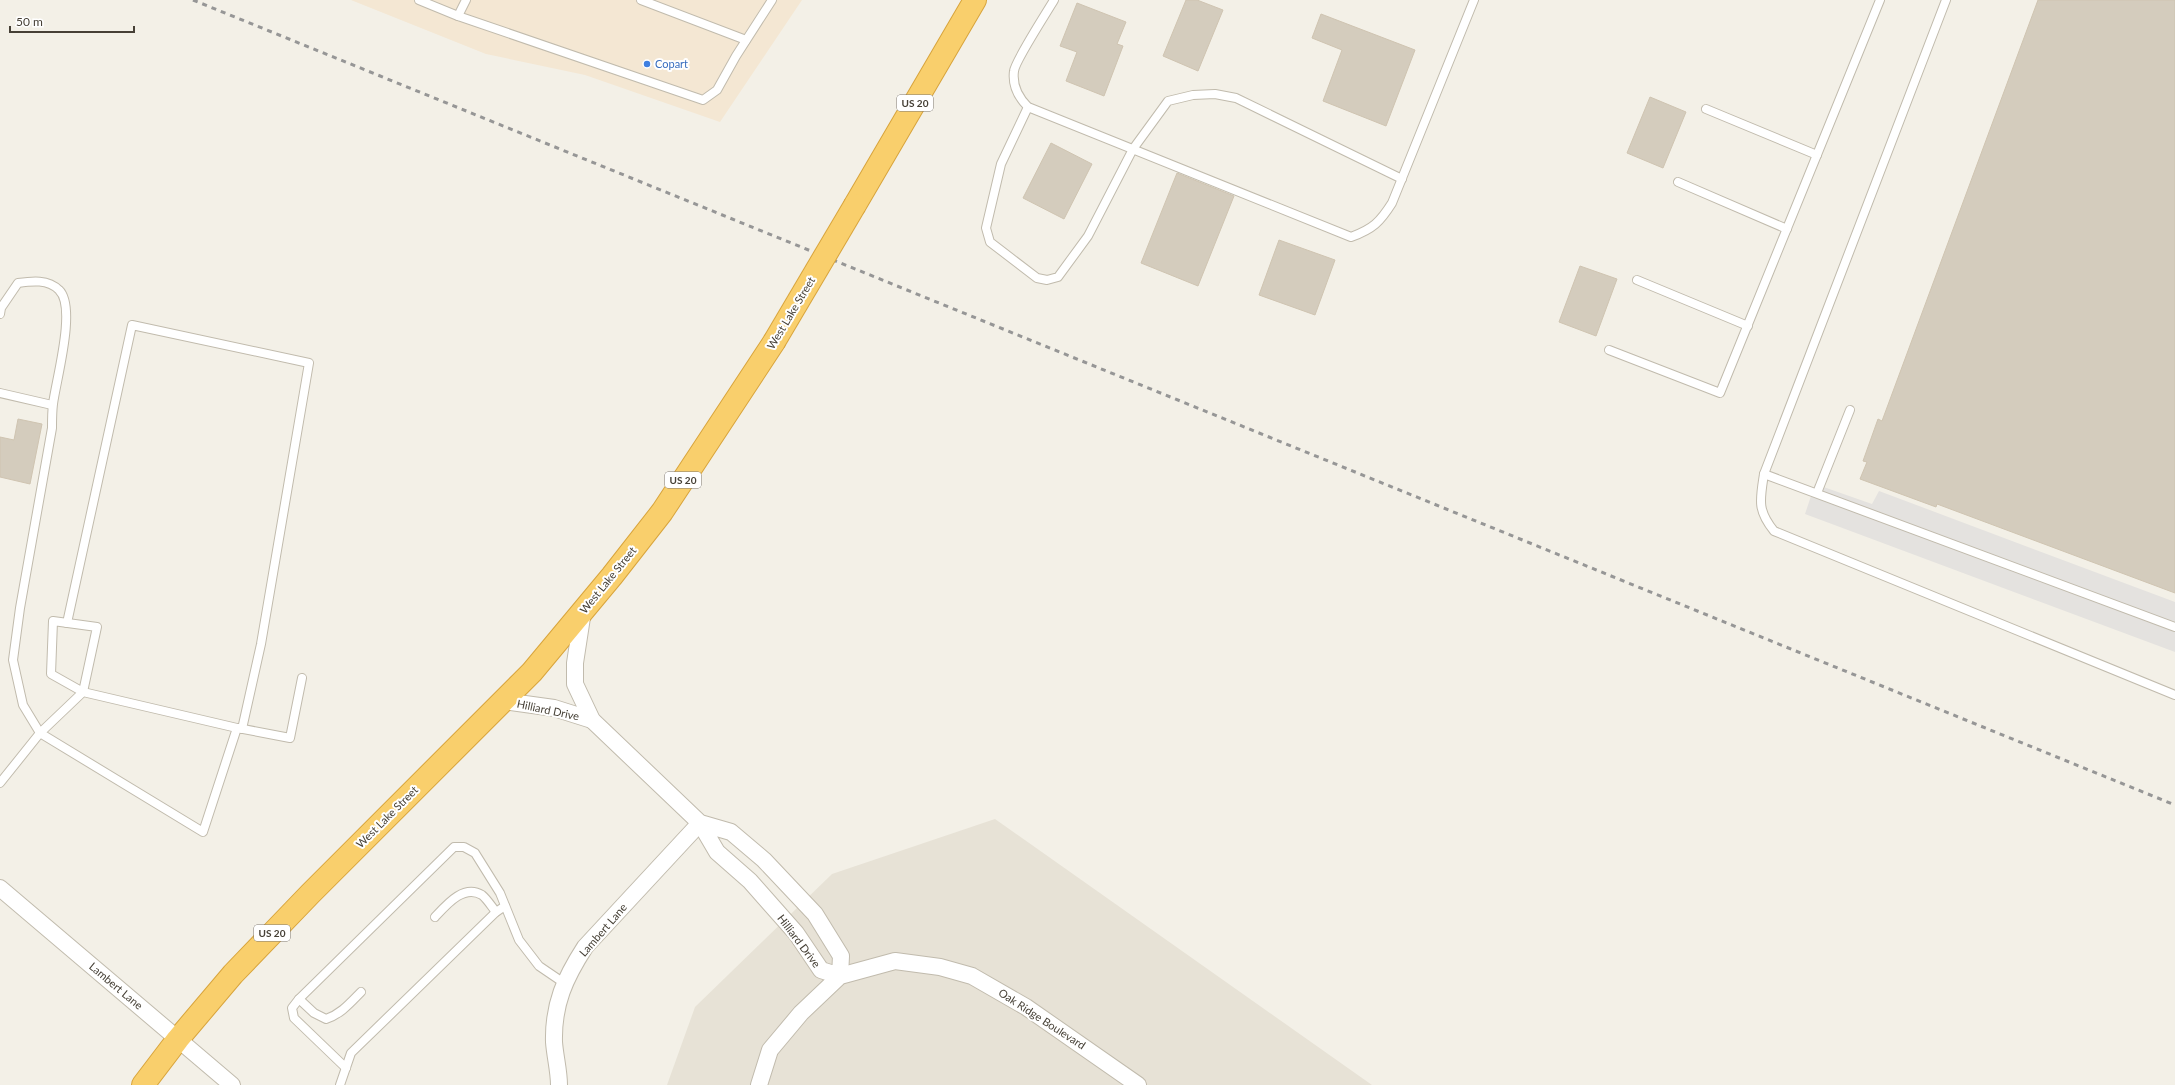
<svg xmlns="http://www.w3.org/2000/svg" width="2175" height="1085" font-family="Lato,sans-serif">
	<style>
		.residential { fill: #e7e2d6 }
		.commercial { fill: #f4e7d3 }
		.parking { fill: #e4e2df }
		.building { fill: #d4ccbd; stroke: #cfc4b1 }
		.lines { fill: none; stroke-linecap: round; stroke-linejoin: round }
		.lane-casing { stroke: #c1bbad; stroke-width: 10 }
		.street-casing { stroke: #c1bbad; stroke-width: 18 }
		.highway-casing { stroke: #d8a43c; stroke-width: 24 }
		.lane { stroke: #fff; stroke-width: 8 }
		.street { stroke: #fff; stroke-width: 16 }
		.highway { stroke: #f9cf6c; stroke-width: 22 }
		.rail { stroke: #969696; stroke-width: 3; stroke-dasharray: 5 5; stroke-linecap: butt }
		.highway-bridge-casing { stroke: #d8a43c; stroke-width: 24; stroke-linecap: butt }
		.highway-bridge { stroke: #f9cf6c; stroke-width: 22 }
		.shop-dot { fill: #3f7fe0; stroke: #fff; stroke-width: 1.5 }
		.labels { text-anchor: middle; stroke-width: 4; stroke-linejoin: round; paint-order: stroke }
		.shield { fill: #fff; stroke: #7e7972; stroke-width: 1 }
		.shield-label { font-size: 10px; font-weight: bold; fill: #464036 }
		.shop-label { font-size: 11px; fill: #366cbe; stroke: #fff; text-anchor: start }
		.street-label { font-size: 11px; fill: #464036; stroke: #fff }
	</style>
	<rect width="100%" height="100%" fill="#f3f0e7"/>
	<polygon class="residential" points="995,819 1372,1085 667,1085 695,1007 832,874"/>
	<polygon class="commercial" points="351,0 802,0 720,122 585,75 486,54"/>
	<polygon class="parking" points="1815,484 1872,504 1879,491 2175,602 2175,652 1805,514"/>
	<g class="building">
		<polygon points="1186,0 1197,0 1223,10 1198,71 1163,56"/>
		<polygon points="2038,0 2175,0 2175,593 1937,504 1936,507 1860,479 1867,462 1863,461 1878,419 1882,421"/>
		<polygon points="1077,3 1126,22 1117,44 1123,46 1104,96 1066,81 1077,52 1060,46"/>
		<polygon points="1321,14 1415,50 1386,126 1323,101 1342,50 1312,38"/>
		<polygon points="1650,97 1686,112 1663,168 1627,153"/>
		<polygon points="1051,143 1092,164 1064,219 1023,198"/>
		<polygon points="1177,173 1234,196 1198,286 1141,263"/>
		<polygon points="1279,240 1335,260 1315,315 1259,295"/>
		<polygon points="1580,266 1617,279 1596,336 1559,322"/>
		<polygon points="18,419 42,424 30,484 0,477 0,437 14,440"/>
	</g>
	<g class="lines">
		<defs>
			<g id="lane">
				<polyline points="419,0 458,16 703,100 717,90 736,56 772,0"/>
				<polyline points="641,0 746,40"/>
				<path d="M1054,0C1047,12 1015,61 1014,71C1012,86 1018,97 1028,107L1351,237C1373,229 1380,222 1392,203L1474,0"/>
				<path d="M1946,0L1764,474C1760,500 1757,510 1774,531L2175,695"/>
				<polyline points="458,16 466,0"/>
				<polyline points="1028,107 1001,164 986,228 990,242 1037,278 1047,280 1058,277 1088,236 1133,149 1168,101 1193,95 1215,94 1236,98 1402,179"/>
				<polyline points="1706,109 1817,155"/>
				<polyline points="1678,182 1787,229"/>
				<polyline points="1637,280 1748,326"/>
				<path d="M0,314L1,308L18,283C32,281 48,279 59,290C77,307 56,380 53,404C52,412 52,420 52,428L20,608L13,660L23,705L40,733L203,832L237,728L83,692L40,733L0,783"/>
				<polyline points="1609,350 1720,393 1880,0"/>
				<polyline points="0,393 52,405"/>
				<polyline points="1764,474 2175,627"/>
				<polyline points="1817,493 1850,410"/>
				<polygon points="53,621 97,627 83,692 51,674"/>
				<polyline points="67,623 132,325 309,363 261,644 242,729"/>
				<polyline points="238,728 290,738 302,678"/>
				<path d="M435,917C447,904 464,884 482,895C487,899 492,907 496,912"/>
				<path d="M299,999L314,1013L326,1019C341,1014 350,1003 361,992"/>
				<polyline points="346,1068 294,1018 292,1008 299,999 454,847 464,847 475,853 500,893 519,940 539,966 564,983"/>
				<polyline points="340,1085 351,1053 496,912 505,906"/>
			</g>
			<g id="street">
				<polyline points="583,611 575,663 575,684 592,720 700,823 717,852 750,881 796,933 821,970 840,976 841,956 815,914 764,860 731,832 700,823"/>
				<polyline points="503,701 554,708 592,720"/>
				<polyline points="0,888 232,1085"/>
				<path d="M559,1085C559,1071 555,1056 554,1042C553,1004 565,978 585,947L700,823"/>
				<polyline points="759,1085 770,1050 801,1013 840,976 895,961 940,967 972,976 1026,1007 1138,1085"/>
			</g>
			<g id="highway">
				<polyline points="855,205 975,0"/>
				<polyline points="143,1085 178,1039 233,974 310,894 532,672 612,576 662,512 774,342"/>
			</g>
		</defs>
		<use href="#lane" class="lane-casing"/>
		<use href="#street" class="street-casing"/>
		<use href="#highway" class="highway-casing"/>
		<use href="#lane" class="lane"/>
		<use href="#street" class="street"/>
		<use href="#highway" class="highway"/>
		<polyline class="rail" points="193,0 2175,805"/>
		<defs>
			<polyline id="highway-bridge" points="774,342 855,205"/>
		</defs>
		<use href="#highway-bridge" class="highway-bridge-casing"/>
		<use href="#highway-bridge" class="highway-bridge"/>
	</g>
	<circle class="shop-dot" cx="647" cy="64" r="4"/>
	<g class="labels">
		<g class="shield">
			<rect x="897" y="95" width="36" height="16" rx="3"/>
			<rect x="665" y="472" width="36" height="16" rx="3"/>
			<rect x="254" y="925" width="36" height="16" rx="3"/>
		</g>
		<g class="shield-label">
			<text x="915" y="107">US 20</text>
			<text x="683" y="484">US 20</text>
			<text x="272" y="937">US 20</text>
		</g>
		<g class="shop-label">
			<text x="655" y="68">Copart</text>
		</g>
		<g class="street-label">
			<text transform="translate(791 313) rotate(-59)" y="4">West Lake Street</text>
			<text transform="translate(608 580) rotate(-51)" y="4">West Lake Street</text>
			<text transform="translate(548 710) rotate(12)" y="4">Hilliard Drive</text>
			<text transform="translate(387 817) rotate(-45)" y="4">West Lake Street</text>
			<text transform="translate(603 930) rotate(-49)" y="4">Lambert Lane</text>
			<text transform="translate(799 941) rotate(53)" y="4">Hilliard Drive</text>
			<text transform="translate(116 986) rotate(40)" y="4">Lambert Lane</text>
			<text transform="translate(1042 1019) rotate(33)" y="4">Oak Ridge Boulevard</text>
		</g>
	</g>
	<path d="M10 26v6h124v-6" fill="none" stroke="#464036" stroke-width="2"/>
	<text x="16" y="26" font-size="12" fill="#464036" stroke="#ffffff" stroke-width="3" paint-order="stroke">50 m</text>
</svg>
